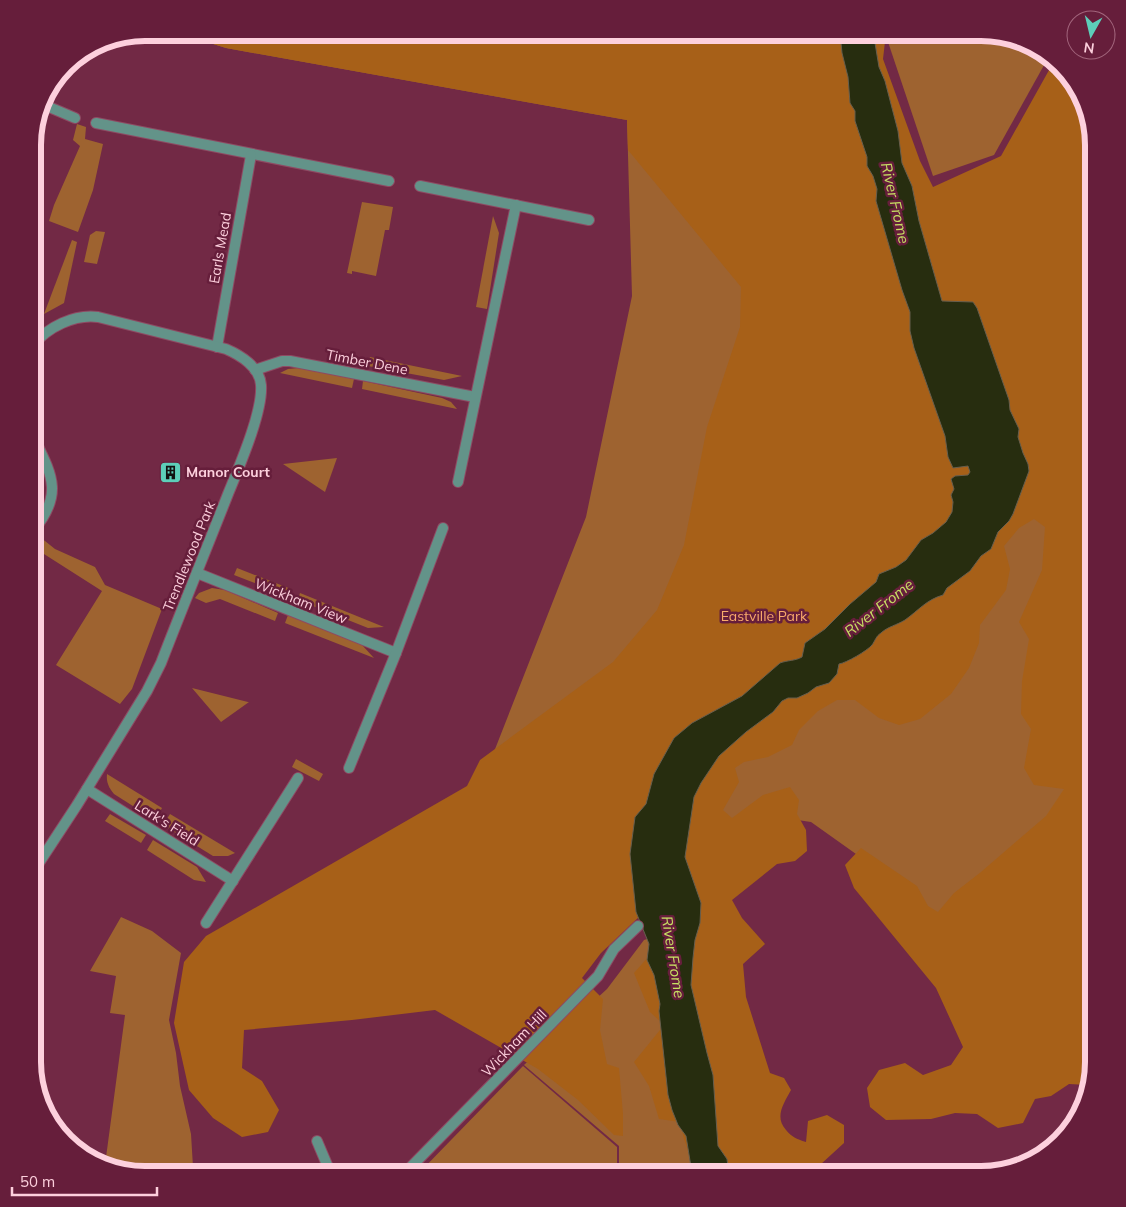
<svg xmlns="http://www.w3.org/2000/svg" width="1126" height="1207" font-family="Mulish,sans-serif">
	<style>
		.green { fill: #9e6330 }
		.forest { fill: #a76018 }
		.water { fill: #272d0f; stroke: #675e4d }
		.lines { fill: none; stroke-linecap: round; stroke-linejoin: round }
		.street-casing { stroke: #8e4a63; stroke-width: 12 }
		.street { stroke: #639389; stroke-width: 10 }
		.labels { text-anchor: middle; stroke-width: 5; stroke-linejoin: round; paint-order: stroke }
		.street-label { font-size: 14px; fill: #fdd0dd; stroke: #661e3b }
		.poi-label { font-size: 14px; font-weight: bold; fill: #fdd0dd; stroke: #661e3b; text-anchor: start }
		.park-label { font-size: 14px; fill: #f9ab6b; stroke: #661e3b }
		.water-label { font-size: 15px; font-style: italic; fill: #c7e063; stroke: #661e3b }
		.rim { fill: none; stroke: #fdd0dd; stroke-width: 6 }
	</style>
	<rect width="100%" height="100%" fill="#722945"/>
	<g class="green">
		<polygon points="178,33 834,33 1001,539 1093,473 1093,961 1037,1039 894,881 811,822 784,818 743,851 479,790 586,517 632,296 627,120 226,48"/>
		<polygon points="885,33 988,33 1031,44 1048,58 994,155 933,176"/>
		<polygon points="77,124 86,127 85,139 103,144 93,190 78,232 49,221 54,205 80,146 73,140"/>
		<polygon points="362,202 393,207 389,230 385,230 376,276 352,271 352,274 347,273"/>
		<polygon points="493,216 499,233 487,309 476,307"/>
		<polygon points="96,231 105,232 97,264 84,262 90,235"/>
		<polygon points="72,240 77,242 64,303 44,314"/>
		<polygon points="370,357 462,376 444,380 368,366"/>
		<polygon points="298,368 354,379 352,388 280,373 288,369"/>
		<polygon points="363,381 442,398 451,402 457,409 362,389"/>
		<polygon points="337,458 325,492 283,464"/>
		<polygon points="40,537 55,549 95,567 105,585 162,609 132,689 120,704 56,665 102,591 33,547 33,545"/>
		<polygon points="237,568 291,589 288,596 234,575"/>
		<polygon points="212,588 225,590 278,613 275,621 220,599 206,603 195,598 199,593"/>
		<polygon points="300,593 384,627 368,628 298,600"/>
		<polygon points="288,615 362,645 374,658 285,623"/>
		<polygon points="192,688 248,702 249,702 221,722"/>
		<polygon points="296,759 323,774 319,781 292,767"/>
		<path d="M107,774L162,808L155,820L114,794C109,788 106,782 107,774Z"/>
		<polygon points="110,814 146,835 141,843 105,821"/>
		<polygon points="170,814 235,853 228,856 213,856 163,825"/>
		<polygon points="153,840 197,867 206,882 194,880 147,850"/>
		<polygon points="121,917 152,931 181,953 169,1020 176,1053 180,1086 191,1134 193,1167 192,1174 145,1174 105,1165 125,1015 110,1013 116,976 90,971"/>
		<polygon points="665,933 693,1174 619,1174 619,1146 524,1065 607,989 644,940"/>
		<polygon points="523,1066 617,1147 617,1174 418,1174"/>
	</g>
	<path class="forest" d="M178,33H886L883,59L920,161L933,187L1001,156L1053,63L1070,77L1093,145V1062L1088,1085L1069,1084L1051,1096L1035,1099L1023,1123L998,1128L977,1114L955,1113L931,1119L886,1120L870,1107L867,1088L879,1070L905,1063L923,1075L951,1065L963,1047L936,988L854,888L845,865L861,848L917,886L928,906L938,912L954,893L981,872L1046,816L1064,789L1034,785L1024,768L1031,729L1021,714L1022,681L1029,639L1019,622L1042,570L1045,527L1034,519L1019,528L1004,546L1010,569L1006,590L980,625L979,643L969,668L951,694L920,719L899,725L879,718L855,700H837L818,711L799,730L792,745L768,757L744,762L735,768L739,782L723,810L732,818L763,795L790,787L799,800L797,814L806,830L807,851L795,861L777,864L732,900L742,918L765,944L743,964L746,997L770,1073L784,1078L791,1090C784,1103 774,1117 786,1130C792,1137 796,1139 806,1142L808,1121L827,1115L844,1125V1143L821,1164L815,1174H690L693,1166L684,1139L680,1122L659,1119L649,1086L634,1062L664,1025L650,1012L634,973L656,948L641,915L601,953L582,978L603,999L600,1030L607,1064L619,1068L623,1114V1136L614,1135L578,1100L538,1069L435,1010L352,1020L244,1030L242,1068L262,1081L279,1110L268,1132L242,1137L213,1118L189,1090L174,1023L184,962L206,936L467,786L480,760L613,662L657,610L684,545L707,427L740,327L741,287L628,150L627,120L226,48Z"/>
	<path class="water" d="M840,33H872L875,43L879,67L885,81L898,131L902,163L912,186L919,221L942,301L973,302L977,308L1009,400L1010,410L1019,429L1018,437L1023,453L1028,464L1029,471L1013,514L1009,521L998,532L991,549L981,556L970,571L947,588L943,595C926,600 919,610 905,620C897,625 887,627 881,633C876,636 875,641 872,645C867,651 846,663 839,664L837,674L829,683L816,687L808,693L797,698H788L782,701L773,712L746,732L719,756L701,783L694,797L685,857L701,903L700,923L695,940L693,958L691,985L707,1053L713,1075L718,1146L727,1159L729,1174H690L691,1167L686,1136L678,1125L672,1110L668,1095L659,1011L660,1004L654,975L647,960L649,944L636,912L630,854L635,817L646,804L654,774L674,738L692,723L742,696L780,663C788,660 795,661 802,657L805,643L825,629L850,604L876,582L879,574L896,567L906,560L921,540L933,533L946,522L952,512L953,502L951,495L954,489L951,479L955,476L968,475L970,472L968,466L953,468L948,457L945,436L914,348L910,331V312L902,290L876,201L877,189L873,176L867,166V157L855,121V111L850,103L848,77L842,53Z"/>
	<g class="lines">
		<defs>
			<g id="street">
				<polyline points="42,104 75,118"/>
				<polyline points="96,123 389,181"/>
				<polyline points="420,186 589,220"/>
				<polyline points="217,347 251,155"/>
				<polyline points="255,370 282,361 290,361 475,397"/>
				<polyline points="458,482 516,205"/>
				<path d="M33,531C64,494 52,475 33,436"/>
				<polyline points="197,573 396,653"/>
				<polyline points="349,768 396,653 443,528"/>
				<polyline points="87,789 233,881"/>
				<path d="M33,872L77,805L147,691L161,663C183,606 206,550 228,494C239,467 263,412 261,385C260,367 240,355 226,349L98,317C74,314 48,327 33,345"/>
				<polyline points="206,923 298,778"/>
				<polyline points="317,1141 331,1174"/>
				<polyline points="404,1174 598,976 614,949 638,926"/>
			</g>
		</defs>
		<use href="#street" class="street-casing"/>
		<use href="#street" class="street"/>
	</g>
	<defs>
		<symbol id="building-square" viewBox="-11 -11 22 22"><rect x="-9" y="-9" width="18" height="18" rx="4" fill="#5dceb9" stroke="#661e3b"/><path d="M-4-6H4V6H1V3H-1V6H-4ZM-2.5-4.3h1.7v1.8h-1.7ZM.8-4.3h1.7v1.8H.8ZM-2.5-1h1.7V.8h-1.7ZM.8-1h1.7V.8H.8Z" fill="#111"/></symbol>
	</defs>
	<g fill-rule="evenodd">
		<use href="#building-square" x="158" y="460" width="25" height="25"/>
	</g>
	<g class="labels">
		<g class="street-label">
			<text transform="translate(220 248) rotate(-80)" y="5">Earls Mead</text>
			<text transform="translate(367 362) rotate(11)" y="5">Timber Dene</text>
			<text transform="translate(189 556) rotate(-68)" y="5">Trendlewood Park</text>
			<text transform="translate(301 601) rotate(22)" y="5">Wickham View</text>
			<text transform="translate(167 823) rotate(32)" y="5">Lark's Field</text>
			<text transform="translate(514 1043) rotate(-46)" y="5">Wickham Hill</text>
		</g>
		<g class="poi-label">
			<text x="186" y="477">Manor Court</text>
		</g>
		<g class="park-label">
			<text x="764" y="621">Eastville Park</text>
		</g>
		<g class="water-label">
			<text transform="translate(895 203) rotate(77)" y="5">River Frome</text>
			<text transform="translate(879 608) rotate(-38)" y="5">River Frome</text>
			<text transform="translate(673 957) rotate(81)" y="5">River Frome</text>
		</g>
	</g>
	<path d="M0 0H1126V1207H0ZM145 41H981A104 104 0 0 1 1085 145V1062A104 104 0 0 1 981 1166H145A104 104 0 0 1 41 1062V145A104 104 0 0 1 145 41Z" fill="#661e3b" fill-rule="evenodd"/>
	<path class="rim" d="M145 41H981A104 104 0 0 1 1085 145V1062A104 104 0 0 1 981 1166H145A104 104 0 0 1 41 1062V145A104 104 0 0 1 145 41Z"/>
	<g transform="translate(1091 35) rotate(188)"><circle r="24" fill="#661e3b" stroke="#a2657c"/>
	<path d="M0-4L9 19L0 12L-9 19Z" fill="#5dceb9"/>
	<text y="-8" font-size="14" font-weight="bold" text-anchor="middle" fill="#fdd0dd">N</text>
	</g>
	<path d="M12 1187v8h145v-8" fill="none" stroke="#fdd0dd" stroke-width="2.5"/>
	<text x="20" y="1187" font-size="15" fill="#fdd0dd" stroke="#661e3b" stroke-width="4" paint-order="stroke">50 m</text>
</svg>
